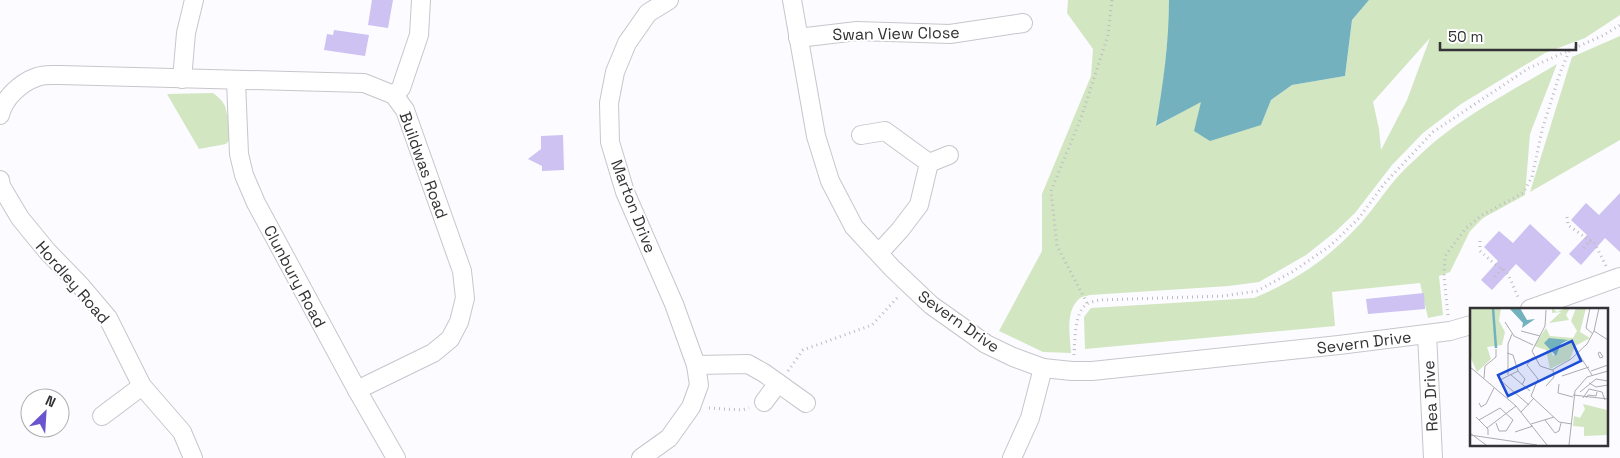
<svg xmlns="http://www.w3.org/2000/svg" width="1620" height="458" font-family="'Space Grotesk',sans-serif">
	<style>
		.green { fill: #d2e6c1; fill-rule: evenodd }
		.water { fill: #73b1be }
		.building { fill: #cdc2f1 }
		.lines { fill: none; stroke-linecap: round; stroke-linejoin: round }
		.minor-casing { stroke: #c7c6cb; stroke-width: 20 }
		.path { stroke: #bdbcc0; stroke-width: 3; stroke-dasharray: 1 4; stroke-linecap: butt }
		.minor { stroke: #fff; stroke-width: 18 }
		.labels { text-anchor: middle; stroke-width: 4; stroke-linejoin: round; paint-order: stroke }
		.street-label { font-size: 16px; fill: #333234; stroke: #fff }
		.inset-river { fill: none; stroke: #73b1be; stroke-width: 2.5 }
		.inset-road { fill: none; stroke: #acabae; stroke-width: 1 }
		.view { fill: #1d4ed8; fill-opacity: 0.15; stroke: #1d4ed8; stroke-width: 2.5 }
		.inset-edge { fill: none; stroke: #333234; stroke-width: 2.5 }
	</style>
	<rect width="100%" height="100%" fill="#fcfbff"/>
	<g class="green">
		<path d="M1068,0H1169V28L1163,84L1157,126L1201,101L1261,125L1271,100L1292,85L1345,76L1352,20L1369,0H1620V15L1585,38L1545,53L1461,104L1423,133L1392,165L1355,213L1335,232L1306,255L1259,282L1229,286L1090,295C1087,296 1082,296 1079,299C1065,311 1070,336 1071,353L1043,352L999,331L1042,251V194L1091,76L1093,49L1067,13ZM1430,38L1407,100L1381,150L1379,129L1373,102Z"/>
		<polygon points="1620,36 1620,140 1530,192 1572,57"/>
		<path d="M1557,64L1530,134L1525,195L1483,218L1470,231L1450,272L1439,276L1443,315L1428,318L1420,283L1332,292L1335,326L1085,349L1084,317L1091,308L1254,298C1297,280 1329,258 1361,223C1377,205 1390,183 1407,167C1420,155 1433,142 1447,132C1482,106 1520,86 1557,64Z"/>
		<path d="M213,93C222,100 226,104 227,115L230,117V139L226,144L199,149L167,94Z"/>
	</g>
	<path class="water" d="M1169,0H1369L1352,20L1345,76L1292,85L1271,100L1261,125L1210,141L1194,131L1201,102L1156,126C1163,84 1169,43 1169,0Z"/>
	<g class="building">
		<polygon points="372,0 393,0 388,28 368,25"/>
		<polygon points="334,30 369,35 365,56 324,50 327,34 333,35"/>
		<polygon points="563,135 564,170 542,171 542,166 528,159 541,149 541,136"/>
		<polygon points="1620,193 1620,252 1605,238 1581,265 1569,254 1587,235 1571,220 1586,203 1599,215"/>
		<polygon points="1530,224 1561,253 1535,282 1516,264 1492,290 1481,280 1498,261 1484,247 1499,231 1513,243"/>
		<polygon points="1424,293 1425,309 1368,314 1366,299"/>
	</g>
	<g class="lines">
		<defs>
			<g id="minor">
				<polyline points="792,0 816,136 830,181 854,227 892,268 931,305 986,344 1013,357 1043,368 1072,371 1092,371 1339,345 1450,331 1471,325"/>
				<polyline points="798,38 857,31 950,34 1023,23"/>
				<polyline points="182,79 186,33 194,0"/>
				<polyline points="236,81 239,154 244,175 256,203 357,390 396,458"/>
				<polyline points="394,95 401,88 419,35 421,0"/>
				<path d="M0,115C4,98 20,83 37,77C44,74 53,75 60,75L364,83L394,95L405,110L462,271L465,298L459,322L450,339L433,353L357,390"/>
				<polyline points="861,135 885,131 929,163 919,205 900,230 879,253"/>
				<polyline points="929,163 949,155"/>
				<polyline points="0,180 1,186 20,218 47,251 80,285 108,318 142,386 182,432 193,458"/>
				<polyline points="1530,309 1620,277"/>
				<polyline points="1427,334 1433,458"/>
				<polyline points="696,365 748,364 764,373 806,403"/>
				<polyline points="764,402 778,383"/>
				<polyline points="102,416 142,386"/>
				<polyline points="641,458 669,438 691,407 699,385 696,365 674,304 625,192 610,142 609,103 615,72 627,43 648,13 669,0"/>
				<polyline points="1012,458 1030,418 1043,368"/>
			</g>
		</defs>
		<use href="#minor" class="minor-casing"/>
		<g class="path">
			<polyline points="1567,217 1568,225 1590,241 1594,242 1606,266"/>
			<polyline points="1480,241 1480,251 1497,266 1503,269 1508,274 1518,297"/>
			<polyline points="1584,248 1591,239"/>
			<polyline points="1495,277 1504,266"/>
			<polyline points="1087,303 1057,246 1051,191 1081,118 1108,35 1112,0"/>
			<polyline points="1448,315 1444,276 1445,256 1466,228 1482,215 1523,193 1532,177 1542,130 1560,73 1570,49"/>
			<path d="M1074,355C1075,341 1074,312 1087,304C1090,302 1095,301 1099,300L1223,296L1257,291L1292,272L1330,246L1359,218L1384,184L1433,132L1529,68L1602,36L1620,25"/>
			<polyline points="788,371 803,350 872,325 899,296"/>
			<polyline points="709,408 742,410 749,408"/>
		</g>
		<use href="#minor" class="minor"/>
	</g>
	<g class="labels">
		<g class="street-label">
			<text transform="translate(896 33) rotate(-1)" y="6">Swan View Close</text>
			<text transform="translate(424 165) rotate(70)" y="6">Buildwas Road</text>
			<text transform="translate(634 206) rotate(69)" y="6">Marton Drive</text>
			<text transform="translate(295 276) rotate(62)" y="6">Clunbury Road</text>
			<text transform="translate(73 282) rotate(49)" y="6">Hordley Road</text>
			<text transform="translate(959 321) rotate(35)" y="6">Severn Drive</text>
			<text transform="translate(1364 342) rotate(-7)" y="6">Severn Drive</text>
			<text transform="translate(1430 396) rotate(-93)" y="6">Rea Drive</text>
		</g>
	</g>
	<g transform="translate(1470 308)">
		<rect width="138" height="138" fill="#fcfbff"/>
		<path d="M0,0H31L29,13L35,24L32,37L17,39L21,51L7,64L0,48ZM82,0L87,4L96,0H100L96,7L99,12L79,15L91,4L82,5ZM106,0H116L110,24L120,30L105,38L100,51L80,61L76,42L64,38L76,20L80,28L103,30L107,23L101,13ZM79,30L97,33L83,48L81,42ZM113,96L137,102V127L114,128V119L103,118L104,108L110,110L115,101Z" fill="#d2e6c1" fill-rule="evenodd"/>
		<path d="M39,0H50L57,12L65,11L52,20L53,15ZM79,30L98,32L91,36L86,48L74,35Z" fill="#73b1be"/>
		<path class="inset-river" d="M23,0L26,40"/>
		<path class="inset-road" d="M120,0L116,20L123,26M76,2L75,18L62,43L70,58L82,62L101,51L117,36L124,23L129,0M35,14L44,28L63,37M51,23L70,28M124,23L138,32M130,44L133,49L130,50L128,45ZM37,45L43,47L48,63M108,45L122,67M63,49L57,57L68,71L61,88L89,114L102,116M0,59L46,98L77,137M121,63L138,57M40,66L60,83M38,67V36L42,26M92,68L119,59M14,70L15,58L26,49V41M119,75L126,79L138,77M89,76L88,85L103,89M52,77L55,71L48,63L30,72L59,97M76,78L84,69L83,62M110,84L126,71L138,73M103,87L138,91M113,90L119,81L132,84L135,92M116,90L118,87L126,88L127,84M9,95L11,99L16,96L24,80M51,104L64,90M6,109L18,121V127M9,112L30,100L43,112L36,123H29L26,115M75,112L85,125L89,123L91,115M61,116L84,109M17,120L46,98M45,124L63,118M0,125L16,137M0,127L67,137M99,137L105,83L117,69L138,63"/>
		<path class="view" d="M102,33L111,53L38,88L28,67Z"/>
		<rect width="138" height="138" class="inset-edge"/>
	</g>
	<g transform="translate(45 413) rotate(25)"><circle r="24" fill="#ffffff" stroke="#adadae"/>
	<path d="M0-4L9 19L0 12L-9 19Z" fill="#6a55ce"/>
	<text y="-8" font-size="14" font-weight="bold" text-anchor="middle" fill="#333234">N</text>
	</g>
	<path d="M1440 42v8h136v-8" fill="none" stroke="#333234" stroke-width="2.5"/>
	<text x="1448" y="42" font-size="15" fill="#333234" stroke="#ffffff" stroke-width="4" paint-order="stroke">50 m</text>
</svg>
